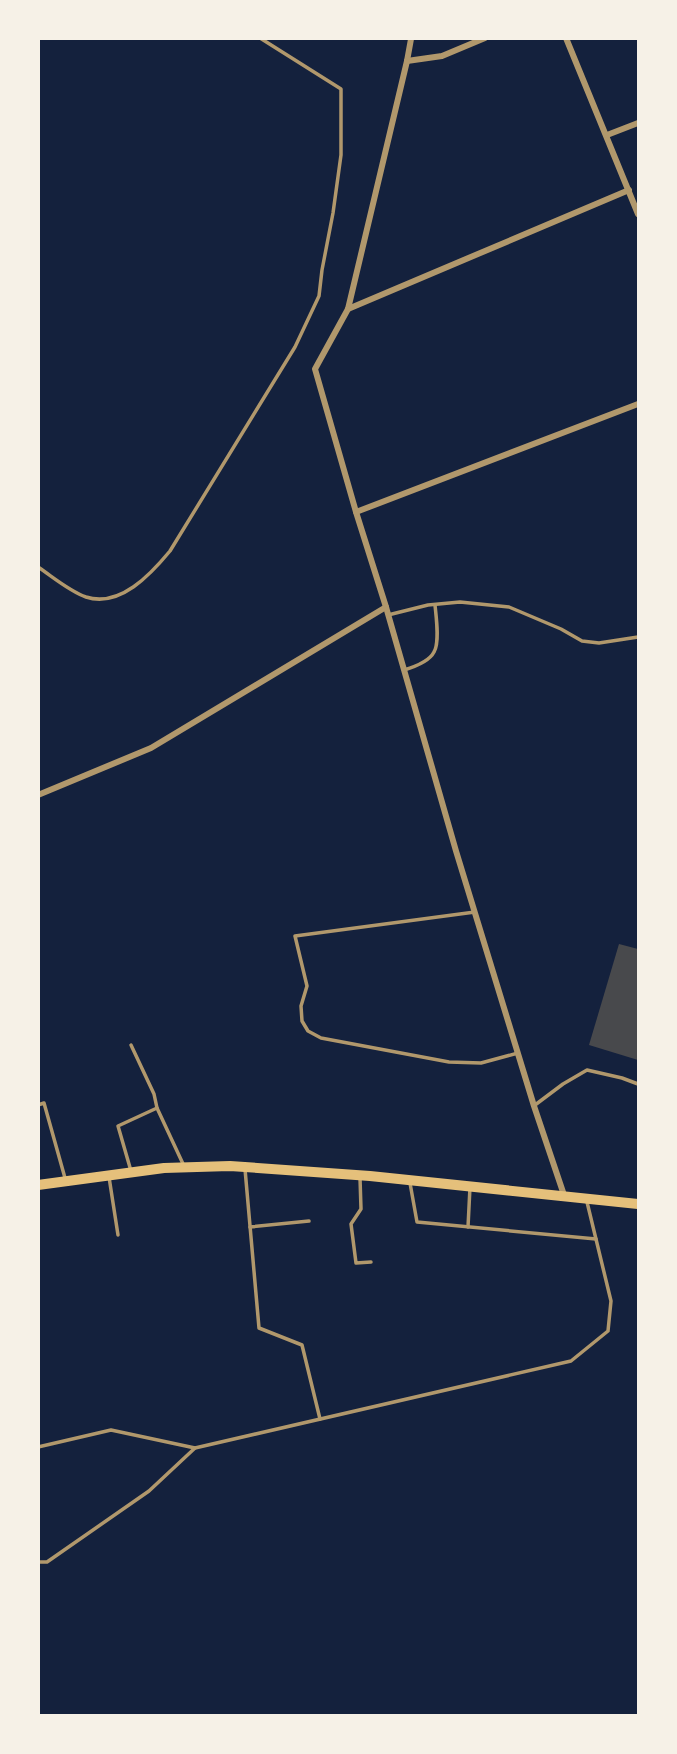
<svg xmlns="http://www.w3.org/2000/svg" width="677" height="1754" font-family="Inter,sans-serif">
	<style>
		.building { fill: #48494c }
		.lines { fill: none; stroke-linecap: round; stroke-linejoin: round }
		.service { stroke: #b1986c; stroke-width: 3.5 }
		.minor { stroke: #b1986c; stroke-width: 6 }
		.trunk { stroke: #e5c07b; stroke-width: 10 }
	</style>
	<rect width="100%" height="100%" fill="#14213d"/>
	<polygon class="building" points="619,944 638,949 638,1060 589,1045"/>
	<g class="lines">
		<g class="service">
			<path d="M38,567C53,577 69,591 86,597C120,608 151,574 170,551L295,347L319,296L322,270L333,213L341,155V89L260,38"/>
			<polyline points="388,615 428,605 460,602 509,607 561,629 582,641 599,643 638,637"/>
			<path d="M404,670C414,667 429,662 434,652C440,642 436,616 435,605"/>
			<polyline points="475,912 295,936 307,986 301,1006 302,1021 308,1031 321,1038 449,1062 481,1063 518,1053"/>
			<polyline points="131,1045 154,1094 157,1108"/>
			<polyline points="38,1105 44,1103 65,1178"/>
			<polyline points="535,1105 563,1084 587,1070 622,1078 638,1084"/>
			<polyline points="245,1169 259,1328 302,1345 320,1419"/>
			<polyline points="131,1171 118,1126 157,1108 184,1166"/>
			<polyline points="109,1177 118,1235"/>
			<polyline points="360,1178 361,1209 351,1224 356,1263 371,1262"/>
			<polyline points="410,1183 417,1222 596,1239"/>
			<polyline points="250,1227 309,1221"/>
			<polyline points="468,1227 470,1187"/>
			<polyline points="38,1447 111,1430 195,1448"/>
			<polyline points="38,1562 47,1562 149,1491 195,1448 571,1361 608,1331 611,1301 587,1202"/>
		</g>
		<g class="minor">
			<polyline points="410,38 411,39 407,61 348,309 315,369 356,512 386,607 456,851 534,1106 565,1198"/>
			<polyline points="566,38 638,214"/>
			<polyline points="407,61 442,56 485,38"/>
			<polyline points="607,135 638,123"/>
			<polyline points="348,309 629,190"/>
			<polyline points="356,512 638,404"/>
			<polyline points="38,795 151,748 386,607"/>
		</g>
		<polyline class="trunk" points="38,1185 164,1168 230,1166 370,1176 638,1204"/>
	</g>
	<rect width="677" height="1754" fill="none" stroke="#f6f1e7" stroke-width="80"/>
</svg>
